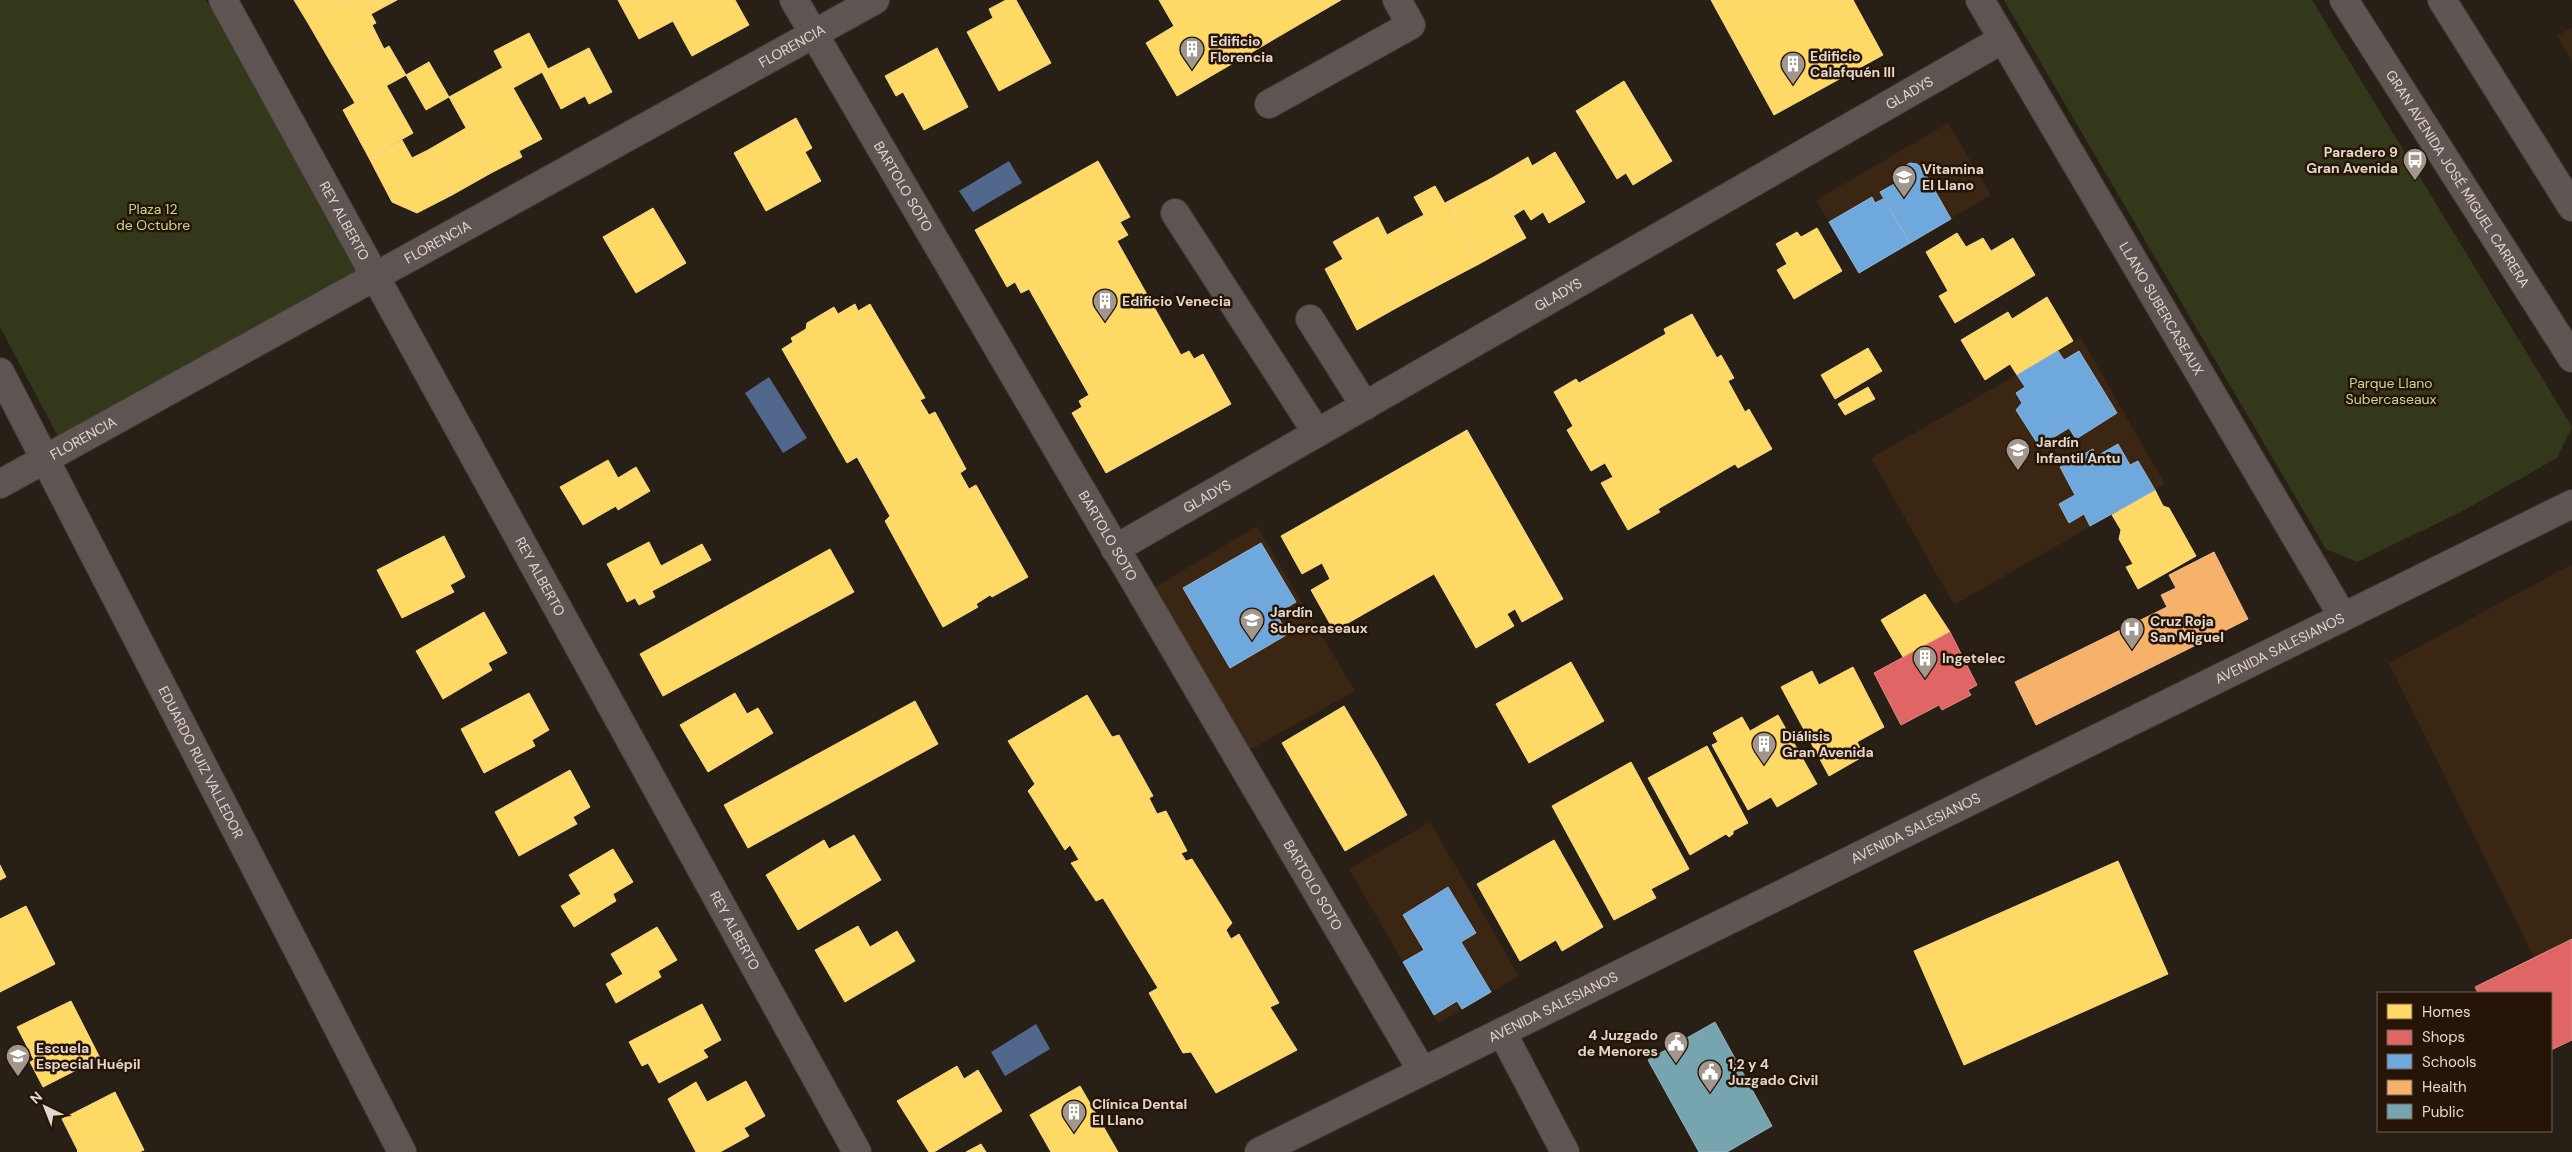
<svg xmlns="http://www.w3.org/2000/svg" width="2572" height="1152" font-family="'DM Sans',sans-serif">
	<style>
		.built { fill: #3a2613 }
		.green { fill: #34381b }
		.water { fill: #51678c }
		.homes { fill: #ffd966; stroke: #f6d885 }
		.shops { fill: #e06666; stroke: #e18885 }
		.schools { fill: #6fa8dc; stroke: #92b6d8 }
		.health { fill: #f6b26b; stroke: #f0bd88 }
		.public { fill: #76a5af; stroke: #96b4b8 }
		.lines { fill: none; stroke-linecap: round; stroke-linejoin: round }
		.minor-casing { stroke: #403932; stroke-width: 30 }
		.major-casing { stroke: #403932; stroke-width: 30 }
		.minor { stroke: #5e5553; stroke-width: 28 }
		.major { stroke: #5f5552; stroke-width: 28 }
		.labels { text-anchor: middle; stroke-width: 5; stroke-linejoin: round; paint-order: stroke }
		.poi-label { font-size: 14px; font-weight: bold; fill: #e2d7cd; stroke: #261506; text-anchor: start }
		.street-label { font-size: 14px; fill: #e2d7cd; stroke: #261506 }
		.park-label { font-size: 14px; fill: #c7d88a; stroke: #261506 }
	</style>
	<rect width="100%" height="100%" fill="#281f17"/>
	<g class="built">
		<polygon points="2572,27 2572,62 2557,36"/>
		<polygon points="1948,123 1991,195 1859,273 1816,200"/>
		<polygon points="2081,338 2165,484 1954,605 1871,458"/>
		<polygon points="1257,526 1355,691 1246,752 1149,591"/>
		<polygon points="2572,564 2572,1035 2389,663"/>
		<polygon points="1430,822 1519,976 1438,1023 1349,869"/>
	</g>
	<g class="green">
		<polygon points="0,0 206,0 362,277 61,442 0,327"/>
		<polygon points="2004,0 2312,0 2572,427 2557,458 2459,513 2357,562 2326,549"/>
	</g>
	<g class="water">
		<polygon points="1009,161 1022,183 973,212 959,191"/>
		<polygon points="769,377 807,438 783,453 745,393"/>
		<polygon points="1036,1024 1050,1049 1005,1076 991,1052"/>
	</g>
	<g class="homes">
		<polygon points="294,0 346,0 308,23"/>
		<polygon points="346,0 397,0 371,14 376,23 372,25 377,35 330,61 308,23"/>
		<polygon points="618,0 662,0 673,21 639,39"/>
		<polygon points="665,0 735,0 749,25 692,56 662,1"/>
		<polygon points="1006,0 1016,0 1051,63 999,91 967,32 993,18 989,9"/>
		<polygon points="1159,0 1341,0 1177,96 1146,43 1174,26"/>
		<polygon points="1711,0 1853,0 1883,55 1774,115"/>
		<polygon points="529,33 548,69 513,88 494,51"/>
		<polygon points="377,35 384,49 389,46 406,75 355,103 330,61"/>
		<polygon points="589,48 612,92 589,104 585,96 561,109 542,72"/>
		<polygon points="937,48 968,107 924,130 903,92 896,96 885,76"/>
		<polygon points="429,62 449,97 426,110 406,75"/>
		<polygon points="502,68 542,139 519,151 522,157 491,173 449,97"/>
		<polygon points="1624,81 1672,161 1633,185 1626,173 1617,179 1576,111"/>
		<polygon points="386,85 413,133 369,158 343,110"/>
		<polygon points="796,118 812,148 805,152 821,181 766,211 734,153"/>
		<polygon points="466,128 491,173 452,195 428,150"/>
		<polygon points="402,140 412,158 428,150 452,195 417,213 392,202 369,158"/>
		<polygon points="1555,152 1585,202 1549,223 1543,212 1531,220 1524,209 1513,216 1492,178 1528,157 1532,166"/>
		<polygon points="1098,161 1130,217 1120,222 1128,235 1117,241 1181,355 1189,351 1194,359 1203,354 1231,404 1106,473 1072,413 1082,407 1079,401 1089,395 1029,289 1021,293 1015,282 1007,287 975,230"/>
		<polygon points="1492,178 1526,238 1479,264 1445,203"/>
		<polygon points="1435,186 1479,264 1439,285 1405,225 1424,215 1414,197"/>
		<polygon points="653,208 686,263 636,293 603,237"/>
		<polygon points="1378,217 1387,235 1405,225 1439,285 1398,307 1356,229"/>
		<polygon points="1817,228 1842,271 1794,299 1777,270 1787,264 1776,244 1797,232 1801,237"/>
		<polygon points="1356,229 1398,307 1357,330 1325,269 1343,259 1333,242"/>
		<polygon points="1957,233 1966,247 1983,238 1991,251 2013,238 2035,275 1955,323 1939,296 1948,291 1926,252"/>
		<polygon points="2047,297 2073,341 2017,375 2010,364 1985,380 1961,340 2008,312 2012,319"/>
		<polygon points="855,304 858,311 870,304 925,398 920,400 929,415 935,412 966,469 960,473 969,489 976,485 1028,577 992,597 990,595 976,604 978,607 943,627 885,521 890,516 857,457 847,463 782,349 793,342 791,338 806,329 807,323 834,307 838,314"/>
		<polygon points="1692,314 1717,358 1721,355 1734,378 1728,381 1745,412 1749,409 1772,449 1738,468 1735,464 1658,509 1660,512 1628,530 1601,483 1613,477 1605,463 1591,471 1567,430 1573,426 1554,392 1576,379 1579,383 1666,334 1664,329"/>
		<polygon points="1868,348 1882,371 1835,399 1821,375"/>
		<polygon points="1868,387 1875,399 1845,415 1838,404"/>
		<polygon points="1467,430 1563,599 1522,622 1515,609 1507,614 1514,626 1476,648 1434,574 1334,631 1311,590 1330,579 1322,563 1302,574 1281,536"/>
		<polygon points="608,460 618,478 636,467 650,491 618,510 616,506 583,525 560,487"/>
		<polygon points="2155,490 2163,506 2169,508 2196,556 2138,589 2126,567 2133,564 2119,539 2121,530 2112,515"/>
		<polygon points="444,536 465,577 450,585 454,592 402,618 377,570"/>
		<polygon points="649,542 661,566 702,544 711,560 652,591 655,597 639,605 635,598 627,602 607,564"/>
		<polygon points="830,549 854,592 663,696 640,654"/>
		<polygon points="1925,594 1950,632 1903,657 1881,620"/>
		<polygon points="484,612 507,653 488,663 492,670 443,699 416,651"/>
		<polygon points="1571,662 1604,721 1529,763 1496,704"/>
		<polygon points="1853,667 1884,727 1857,742 1864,756 1829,776 1781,687 1812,671 1819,685"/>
		<polygon points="529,693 549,730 532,740 535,746 484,773 461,729"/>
		<polygon points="735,693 747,714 758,708 773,733 708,772 680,725"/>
		<polygon points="1087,695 1112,737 1119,735 1153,796 1149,798 1157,814 1166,811 1187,851 1181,853 1186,861 1192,859 1232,923 1226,930 1231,939 1239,934 1279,1003 1270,1007 1297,1050 1216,1093 1191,1052 1183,1053 1149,993 1158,988 1103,898 1096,901 1071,863 1079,860 1070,845 1065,850 1028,791 1035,784 1008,741"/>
		<polygon points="915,701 938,744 748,848 724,805"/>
		<polygon points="1344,706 1376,760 1313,796 1282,743"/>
		<polygon points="1778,715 1817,784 1777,807 1771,797 1748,810 1712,745 1718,742 1713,733 1742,717 1750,731"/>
		<polygon points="1707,746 1748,823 1733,831 1733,834 1729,837 1726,834 1690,855 1648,778"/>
		<polygon points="1376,760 1407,815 1345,851 1313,796"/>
		<polygon points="1631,762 1689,869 1651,889 1656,898 1614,920 1552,806"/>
		<polygon points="570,770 590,807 573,817 577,824 519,856 495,812"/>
		<polygon points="854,835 881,880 798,930 766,875 824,840 829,849"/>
		<polygon points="1554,840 1603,927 1562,951 1556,940 1520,961 1477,884"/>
		<polygon points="613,849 633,882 613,894 616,901 574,927 561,906 581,894 569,875"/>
		<polygon points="2118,861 2168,974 1964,1065 1914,951"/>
		<polygon points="0,865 6,877 0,880"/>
		<polygon points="26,906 55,964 0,992 0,919"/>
		<polygon points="858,926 870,947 897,931 915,961 845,1002 815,950"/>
		<polygon points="657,927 677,960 658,971 661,977 616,1003 606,984 623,974 611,954"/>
		<polygon points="71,1001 100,1058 43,1087 30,1062 34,1060 17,1027"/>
		<polygon points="702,1004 721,1040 703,1050 708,1057 659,1083 648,1063 642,1066 629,1042"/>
		<polygon points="957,1066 964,1079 978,1070 1002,1111 934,1152 929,1152 897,1101"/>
		<polygon points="746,1081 765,1116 744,1128 749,1136 720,1152 696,1152 668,1099 696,1082 707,1102"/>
		<polygon points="1080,1086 1118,1152 1051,1152 1030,1115"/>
		<polygon points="115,1092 144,1150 139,1152 77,1152 78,1151 62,1119"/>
		<polygon points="981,1144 986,1152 966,1152"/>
	</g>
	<g class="shops">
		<polygon points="1950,632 1977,685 1968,690 1971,695 1942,710 1939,705 1901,725 1874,673"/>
		<polygon points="2572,939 2572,1040 2551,1050 2551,993 2478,993 2475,987"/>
	</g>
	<g class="schools">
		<polygon points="1910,163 1917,164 1922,168 1951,219 1910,243 1880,192 1905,178 1902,172 1905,166"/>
		<polygon points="1872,197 1875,203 1883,199 1910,243 1859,273 1829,222"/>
		<polygon points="2058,351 2064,360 2079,351 2117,413 2076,439 2069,428 2039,446 2016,410 2022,403 2016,393 2025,387 2017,375"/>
		<polygon points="2118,444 2130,465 2138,461 2155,490 2090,526 2084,514 2069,523 2059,504 2075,495 2060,467 2093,449 2097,456"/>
		<polygon points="1261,543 1296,602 1276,614 1288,634 1230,668 1183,588"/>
		<polygon points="1448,887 1476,933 1461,942 1491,992 1462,1009 1457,1001 1434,1015 1403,962 1424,950 1403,915"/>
	</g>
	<polygon class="health" points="2214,552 2248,619 2036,725 2015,682 2167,607 2161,595 2176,588 2169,575"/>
	<polygon class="public" points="1715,1022 1772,1126 1727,1152 1699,1152 1648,1060"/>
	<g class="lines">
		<defs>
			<g id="minor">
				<path id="s1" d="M223,0L857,1152"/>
				<path id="s2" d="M794,0L1422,1071"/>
				<path id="s3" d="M1980,0L2343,617"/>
				<polyline points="1269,104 1411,25 1397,0"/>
				<polyline points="1175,213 1317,433"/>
				<polyline points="1310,319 1365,406"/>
				<path id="s4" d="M0,372L402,1152"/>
				<path id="s5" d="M0,484L875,0"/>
				<path id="s6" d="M1115,549L2003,39"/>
				<polyline points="1502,1032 1565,1152"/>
			</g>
			<g id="major">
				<path id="s7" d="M2344,0L2572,358"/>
				<polyline points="2442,0 2572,207"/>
				<path id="s8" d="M1259,1152L2572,504"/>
			</g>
		</defs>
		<use href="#minor" class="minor-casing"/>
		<use href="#major" class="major-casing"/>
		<use href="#minor" class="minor"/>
		<use href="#major" class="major"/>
	</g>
	<defs>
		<symbol id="building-pin" viewBox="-11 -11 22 30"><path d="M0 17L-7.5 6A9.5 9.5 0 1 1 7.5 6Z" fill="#a1978d" stroke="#261506"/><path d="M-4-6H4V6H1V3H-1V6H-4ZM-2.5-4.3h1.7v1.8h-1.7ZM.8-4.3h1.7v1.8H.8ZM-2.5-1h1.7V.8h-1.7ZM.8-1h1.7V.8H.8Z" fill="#fff"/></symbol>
		<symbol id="bus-pin" viewBox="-11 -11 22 30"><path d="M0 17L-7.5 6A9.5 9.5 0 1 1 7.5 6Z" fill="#a1978d" stroke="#261506"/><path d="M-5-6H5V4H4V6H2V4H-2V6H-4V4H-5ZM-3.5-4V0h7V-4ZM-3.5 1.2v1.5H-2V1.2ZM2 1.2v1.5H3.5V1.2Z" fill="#fff"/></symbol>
		<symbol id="school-pin" viewBox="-11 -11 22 30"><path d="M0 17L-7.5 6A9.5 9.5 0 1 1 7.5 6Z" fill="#a1978d" stroke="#261506"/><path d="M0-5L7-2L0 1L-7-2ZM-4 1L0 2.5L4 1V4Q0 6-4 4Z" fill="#fff"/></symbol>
		<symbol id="hospital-pin" viewBox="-11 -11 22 30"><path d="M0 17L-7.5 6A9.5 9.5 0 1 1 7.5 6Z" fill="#a1978d" stroke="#261506"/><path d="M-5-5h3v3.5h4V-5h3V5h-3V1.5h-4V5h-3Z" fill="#fff"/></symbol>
		<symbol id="civic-pin" viewBox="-11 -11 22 30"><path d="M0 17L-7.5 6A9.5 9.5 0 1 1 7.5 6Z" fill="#a1978d" stroke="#261506"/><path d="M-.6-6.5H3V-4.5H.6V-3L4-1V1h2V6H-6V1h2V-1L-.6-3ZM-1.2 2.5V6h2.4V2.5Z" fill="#fff"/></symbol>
	</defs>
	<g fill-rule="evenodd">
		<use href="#building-pin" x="1178" y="35" width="28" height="38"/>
		<use href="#building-pin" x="1779" y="50" width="28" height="38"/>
		<use href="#bus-pin" x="2401" y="146" width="28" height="38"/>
		<use href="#school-pin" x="1890" y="163" width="28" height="38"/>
		<use href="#building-pin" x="1091" y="287" width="28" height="38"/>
		<use href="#school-pin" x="2004" y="436" width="28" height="38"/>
		<use href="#school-pin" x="1238" y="606" width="28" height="38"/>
		<use href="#hospital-pin" x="2118" y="615" width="28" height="38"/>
		<use href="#building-pin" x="1911" y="644" width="28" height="38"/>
		<use href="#building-pin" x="1750" y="730" width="28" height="38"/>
		<use href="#civic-pin" x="1662" y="1029" width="28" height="38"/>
		<use href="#school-pin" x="4" y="1042" width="28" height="38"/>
		<use href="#civic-pin" x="1696" y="1058" width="28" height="38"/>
		<use href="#building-pin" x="1060" y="1098" width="28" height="38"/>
	</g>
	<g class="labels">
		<g class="poi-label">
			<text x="1210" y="46">Edificio<tspan x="1210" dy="16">Florencia</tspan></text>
			<text x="1810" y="61">Edificio<tspan x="1810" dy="16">Calafquén III</tspan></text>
			<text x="2398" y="157" text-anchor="end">Paradero 9<tspan x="2398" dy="16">Gran Avenida</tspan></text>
			<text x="1922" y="174">Vitamina<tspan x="1922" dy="16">El Llano</tspan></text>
			<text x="1122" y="306">Edificio Venecia</text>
			<text x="2036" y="447">Jardín<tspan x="2036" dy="16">Infantil Antu</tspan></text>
			<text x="1270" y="617">Jardín<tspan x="1270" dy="16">Subercaseaux</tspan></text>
			<text x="2150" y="626">Cruz Roja<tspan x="2150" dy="16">San Miguel</tspan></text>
			<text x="1942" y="663">Ingetelec</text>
			<text x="1782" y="741">Diálisis<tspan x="1782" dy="16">Gran Avenida</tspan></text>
			<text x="1658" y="1040" text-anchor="end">4 Juzgado<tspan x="1658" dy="16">de Menores</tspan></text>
			<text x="36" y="1053">Escuela<tspan x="36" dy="16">Especial Huépil</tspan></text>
			<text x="1728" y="1069">1,2 y 4<tspan x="1728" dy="16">Juzgado Civil</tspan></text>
			<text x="1092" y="1109">Clínica Dental<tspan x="1092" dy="16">El Llano</tspan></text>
		</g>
		<g class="street-label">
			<text dy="5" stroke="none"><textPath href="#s5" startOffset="905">FLORENCIA</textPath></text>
			<text dy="5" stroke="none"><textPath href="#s6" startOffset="916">GLADYS</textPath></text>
			<text dy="5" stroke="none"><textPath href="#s7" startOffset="212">GRAN AVENIDA JOSÉ MIGUEL CARRERA</textPath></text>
			<text dy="5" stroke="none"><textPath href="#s2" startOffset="216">BARTOLO SOTO</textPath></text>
			<text dy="5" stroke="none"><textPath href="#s1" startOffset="252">REY ALBERTO</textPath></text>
			<text dy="5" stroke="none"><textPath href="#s5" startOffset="500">FLORENCIA</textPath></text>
			<text dy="5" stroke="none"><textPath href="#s6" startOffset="511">GLADYS</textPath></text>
			<text dy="5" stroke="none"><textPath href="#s3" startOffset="358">LLANO SUBERCASEAUX</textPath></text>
			<text dy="5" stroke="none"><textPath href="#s5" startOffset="95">FLORENCIA</textPath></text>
			<text dy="5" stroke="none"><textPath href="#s6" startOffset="106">GLADYS</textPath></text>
			<text dy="5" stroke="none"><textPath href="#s2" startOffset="621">BARTOLO SOTO</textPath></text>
			<text dy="5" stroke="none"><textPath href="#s1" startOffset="658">REY ALBERTO</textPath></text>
			<text dy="5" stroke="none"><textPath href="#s8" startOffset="1138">AVENIDA SALESIANOS</textPath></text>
			<text dy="5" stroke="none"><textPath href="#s4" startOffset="439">EDUARDO RUIZ VALLEDOR</textPath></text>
			<text dy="5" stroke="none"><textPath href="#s8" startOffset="732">AVENIDA SALESIANOS</textPath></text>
			<text dy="5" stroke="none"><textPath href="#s2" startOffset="1026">BARTOLO SOTO</textPath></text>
			<text dy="5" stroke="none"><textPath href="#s1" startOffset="1062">REY ALBERTO</textPath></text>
			<text dy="5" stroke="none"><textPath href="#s8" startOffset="328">AVENIDA SALESIANOS</textPath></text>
		</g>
		<g class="park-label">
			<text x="153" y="214">Plaza 12<tspan x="153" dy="16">de Octubre</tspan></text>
			<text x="2391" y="388">Parque Llano<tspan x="2391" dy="16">Subercaseaux</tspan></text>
		</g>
	</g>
	<rect x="2377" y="992" width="175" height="140" fill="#261506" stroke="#716356"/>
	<rect x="2387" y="1004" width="25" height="15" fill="#ffd966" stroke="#716356"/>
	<text x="2422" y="1017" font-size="15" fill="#e2d7cd">Homes</text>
	<rect x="2387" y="1030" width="25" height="15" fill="#e06666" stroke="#716356"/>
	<text x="2422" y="1042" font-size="15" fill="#e2d7cd">Shops</text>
	<rect x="2387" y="1054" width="25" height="15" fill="#6fa8dc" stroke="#716356"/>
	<text x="2422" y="1067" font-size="15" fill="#e2d7cd">Schools</text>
	<rect x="2387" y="1080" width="25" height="15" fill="#f6b26b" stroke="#716356"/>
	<text x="2422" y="1092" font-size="15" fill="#e2d7cd">Health</text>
	<rect x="2387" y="1104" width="25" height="15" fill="#76a5af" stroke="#716356"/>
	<text x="2422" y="1117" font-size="15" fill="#e2d7cd">Public</text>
	<g transform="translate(45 1107) rotate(317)" stroke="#261506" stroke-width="4" paint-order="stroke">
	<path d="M0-4L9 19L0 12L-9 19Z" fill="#e2d7cd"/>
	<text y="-8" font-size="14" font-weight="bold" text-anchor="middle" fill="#e2d7cd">N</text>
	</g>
</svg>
